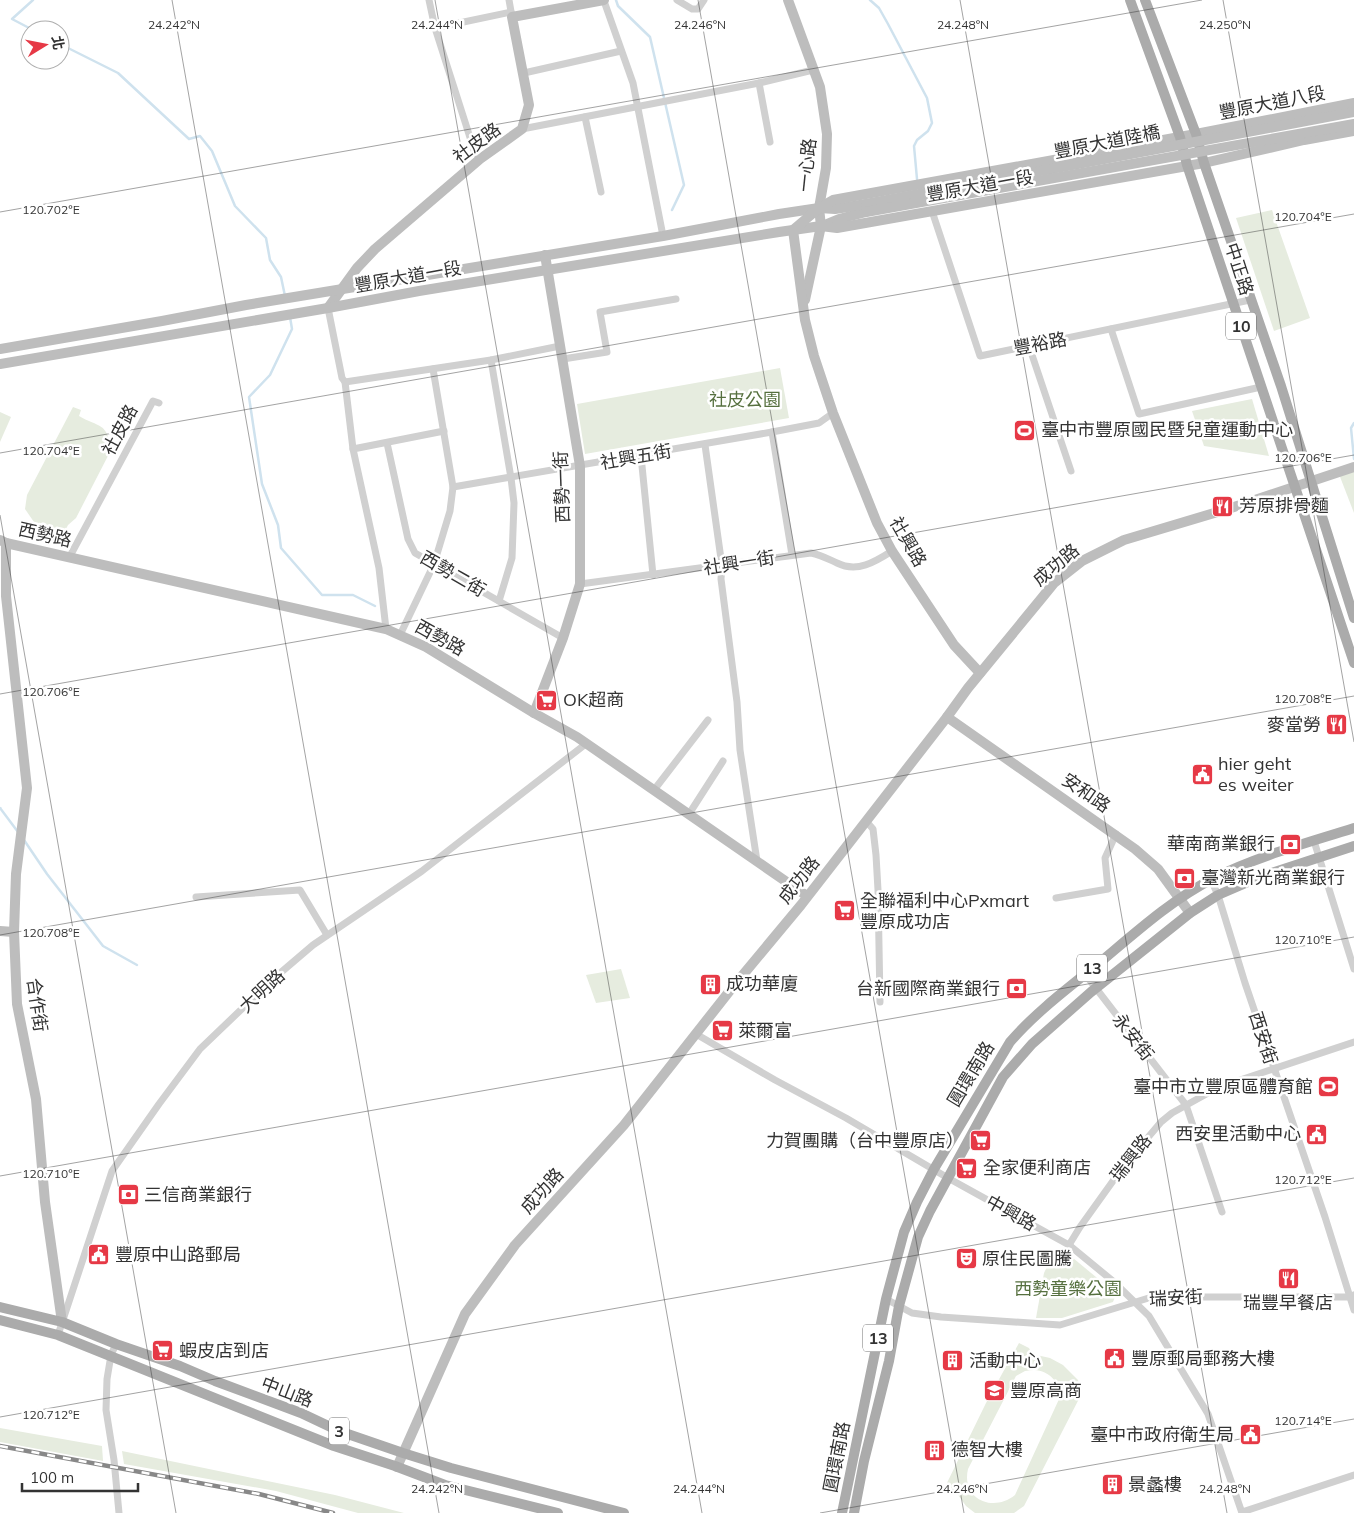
<svg xmlns="http://www.w3.org/2000/svg" width="1354" height="1513" font-family="Mulish,'Noto Sans TC',sans-serif">
	<style>
		.green { fill: #e6ecdf; fill-rule: evenodd }
		.lines { fill: none; stroke-linecap: round; stroke-linejoin: round }
		.stream { stroke: #cfe2ee; stroke-width: 2.5 }
		.street { stroke: #d0d0d0; stroke-width: 7 }
		.secondary { stroke: #bdbdbd; stroke-width: 10 }
		.primary { stroke: #ababab; stroke-width: 10 }
		.rail-casing { stroke: #888; stroke-width: 4.5 }
		.rail { stroke: #fff; stroke-width: 2.5; stroke-dasharray: 8; stroke-linecap: butt }
		.secondary-bridge { stroke: #bdbdbd; stroke-width: 10 }
		.ticks { fill: none; stroke: #333; stroke-width: 1; stroke-opacity: 0.45 }
		.labels { text-anchor: middle; stroke-width: 5; stroke-linejoin: round; paint-order: stroke }
		.shield { fill: #fff; stroke: #707070; stroke-width: 1 }
		.shield-label { font-size: 16px; font-weight: bold; fill: #333 }
		.street-label { font-size: 18px; fill: #333; stroke: #fff }
		.park-label { font-size: 18px; fill: #56703f; stroke: #fff }
		.poi-label { font-size: 18px; fill: #333; stroke: #fff; text-anchor: start }
		.ticks-label { font-size: 12px; text-anchor: middle; fill: #333; stroke: #fff; stroke-width: 5; stroke-linejoin: round; paint-order: stroke }
	</style>
	<rect width="100%" height="100%" fill="#fff"/>
	<g class="green">
		<polygon points="1272,210 1310,318 1274,331 1236,218"/>
		<polygon points="780,368 789,418 585,454 577,404"/>
		<polygon points="1252,399 1269,456 1204,446 1192,411"/>
		<path d="M73,407L81,410L79,416C99,428 107,421 111,450L76,518L68,525L63,535L34,522L25,509L27,495Z"/>
		<polygon points="0,412 11,417 0,442"/>
		<polygon points="1354,463 1354,513 1337,469"/>
		<polygon points="621,969 630,998 596,1003 586,975"/>
		<polygon points="1056,1248 1073,1258 1114,1292 1115,1297 1113,1302 1062,1318 1036,1318 1044,1273"/>
		<path d="M1019,1343L1029,1348L1032,1354L1050,1358L1063,1365L1078,1380L1082,1393L1024,1506L1014,1513H975L966,1506L956,1492L951,1494L944,1489L986,1403ZM1034,1370C1050,1371 1059,1382 1060,1397L1015,1495C993,1513 961,1499 968,1469L1016,1376L1025,1371Z"/>
		<polygon points="0,1428 102,1446 103,1461 0,1442"/>
		<polygon points="122,1451 335,1495 404,1513 358,1513 276,1491 124,1464"/>
	</g>
	<g class="lines">
		<g class="stream">
			<polyline points="616,0 618,6 650,37 684,185 672,210"/>
			<polyline points="870,0 879,8 888,24 927,98 932,123 928,131 917,140 914,146 917,179"/>
			<polyline points="33,30 12,19 33,0"/>
			<polyline points="60,44 118,73 189,139 200,136 212,151 235,206 266,238 270,260 281,277 285,296"/>
			<polyline points="290,317 292,329 270,375 249,397 262,484 278,525 281,548 322,595 353,595 375,606"/>
			<polyline points="1354,423 1351,428 1354,459"/>
			<polyline points="0,808 18,832"/>
			<polyline points="24,840 47,874 103,946 137,965"/>
		</g>
		<g class="street">
			<polyline points="429,0 435,28 474,150 480,159"/>
			<polyline points="509,0 512,17"/>
			<polyline points="677,0 692,9 698,9 704,0"/>
			<polyline points="604,1 633,83 663,236"/>
			<polyline points="435,28 511,12"/>
			<polyline points="524,73 621,51"/>
			<polyline points="759,83 770,142"/>
			<polyline points="585,117 601,192"/>
			<polyline points="522,129 759,83 813,70"/>
			<polyline points="932,211 980,356 1250,300"/>
			<polyline points="328,308 342,378 345,382 353,449 379,568 386,629"/>
			<polyline points="1111,329 1139,414 1261,387"/>
			<polyline points="1029,346 1071,471"/>
			<polyline points="563,359 607,352 600,312 676,299"/>
			<polyline points="491,360 511,478 514,503 512,558 499,601"/>
			<polyline points="345,382 491,360 560,346"/>
			<polyline points="772,432 792,555"/>
			<polyline points="387,443 408,539 415,553 563,638"/>
			<polyline points="705,445 722,566 721,579 737,702 740,750 757,861"/>
			<polyline points="353,449 444,431"/>
			<polyline points="641,456 653,575"/>
			<polyline points="453,487 772,432 819,423 833,413"/>
			<polyline points="69,558 153,401 159,403"/>
			<path d="M580,584L811,553C821,555 828,559 837,563C857,573 875,562 892,551"/>
			<polyline points="400,635 434,564 450,511 453,487 433,369"/>
			<polyline points="654,790 708,720"/>
			<polyline points="689,814 723,761"/>
			<polyline points="866,821 873,829 876,855 878,890 880,1002"/>
			<polyline points="1314,841 1354,969"/>
			<polyline points="1211,880 1218,895 1245,983 1325,1217 1354,1310"/>
			<polyline points="196,897 300,890 327,935"/>
			<polyline points="1056,898 1108,889 1105,858 1116,834"/>
			<polyline points="1085,974 1186,1105 1222,1212"/>
			<polyline points="696,1034 775,1080 846,1118 948,1178 1069,1245 1114,1282 1149,1316 1208,1414 1242,1513"/>
			<polyline points="1069,1245 1080,1227 1123,1167 1161,1122 1172,1113 1219,1087 1354,1042"/>
			<polyline points="886,1299 912,1313 941,1317 1060,1325 1152,1297 1350,1297 1354,1295"/>
			<polyline points="58,1335 112,1171 159,1104 200,1049 272,980 313,945 422,871 587,743"/>
			<polyline points="116,1344 111,1355 107,1379 106,1410 114,1460 119,1513"/>
			<polyline points="1242,1512 1354,1475"/>
		</g>
		<g class="secondary">
			<polyline points="788,0 820,87 827,134 826,168 819,208 821,226 805,300"/>
			<polyline points="822,226 839,219 866,212"/>
			<polyline points="328,308 357,268 375,249 480,159 522,129 529,105 512,17 604,0"/>
			<polyline points="0,349 162,321 246,305 663,236 779,214 819,208 835,209 866,204"/>
			<polyline points="0,364 328,308 419,291 779,232 821,226 837,228 1204,163 1304,140 1354,131"/>
			<polyline points="0,540 6,543 377,627 386,629 426,647 534,713 577,737 807,896"/>
			<polyline points="6,543 6,596 27,788 16,874 14,932 17,1004 36,1099 45,1202 62,1322"/>
			<polyline points="980,673 954,645 892,551 877,523 833,413 814,356 805,320 793,230 819,208 833,200 1196,134 1354,103"/>
			<polyline points="534,713 563,638 580,584 580,466 545,255"/>
			<polyline points="947,717 1135,849 1158,869 1190,913"/>
			<polyline points="0,931 14,932"/>
			<polyline points="397,1467 465,1314 515,1245 624,1125 732,988 801,905 947,717 968,688 1041,599 1054,583 1082,561 1124,540 1231,508 1354,467"/>
		</g>
		<g class="primary">
			<polyline points="1130,0 1180,137 1187,165 1354,663"/>
			<polyline points="1145,0 1196,134 1204,163 1281,386 1354,618"/>
			<polyline points="0,1307 62,1322 116,1344 180,1366 215,1381 301,1413 339,1431 403,1453 451,1468 624,1513"/>
			<polyline points="0,1320 58,1335 334,1446 395,1466 445,1485 558,1513"/>
			<path d="M842,1513L886,1299L904,1232L917,1202L934,1169L1010,1042C1035,1013 1068,988 1098,964C1135,933 1171,900 1214,878C1258,856 1307,843 1354,828"/>
			<polyline points="854,1513 864,1461 889,1361 899,1306 918,1237 930,1211 1003,1077 1032,1044 1091,992 1190,913 1218,895 1262,876 1354,846"/>
		</g>
		<defs>
			<polyline id="rail" points="0,1446 259,1494 333,1513"/>
		</defs>
		<use href="#rail" class="rail-casing"/>
		<use href="#rail" class="rail"/>
		<g class="secondary-bridge">
			<polyline points="866,204 1354,112"/>
			<polyline points="866,212 1354,124"/>
		</g>
	</g>
	<path class="ticks" d="M172,0L439,1513M435,0L702,1513M698,0L964,1513M960,0L1227,1513M1223,0L1354,742M0,212L1202,0M0,453L1354,214M0,515L176,1513M0,694L1354,455M0,935L1354,696M0,1176L1354,937M0,1417L1354,1178M820,1513L1354,1419"/>
	<defs>
		<symbol id="stadium-square" viewBox="-11 -11 22 22"><rect x="-9" y="-9" width="18" height="18" rx="4" fill="#e63946" stroke="#fff"/><path d="M0-5a6.5 5 0 1 0 0 10a6.5 5 0 1 0 0-10ZM-3.5-1.8h7v3.6h-7Z" fill="#fff"/></symbol>
		<symbol id="restaurant-square" viewBox="-11 -11 22 22"><rect x="-9" y="-9" width="18" height="18" rx="4" fill="#e63946" stroke="#fff"/><path d="M-5-6h1v4h1v-4h1v4h1v-4h1v5L-1.5 .5V6h-2V.5L-5-1ZM5-6V6H3V1.5H1.5Q1.5-4 5-6Z" fill="#fff"/></symbol>
		<symbol id="supermarket-square" viewBox="-11 -11 22 22"><rect x="-9" y="-9" width="18" height="18" rx="4" fill="#e63946" stroke="#fff"/><path d="M-6-5.5h2.5l.6 2H6L4.5 2H-2.5L-4.4-4H-6ZM-1.5 3.2a1.3 1.3 0 1 0 .1 0ZM3 3.2a1.3 1.3 0 1 0 .1 0Z" fill="#fff"/></symbol>
		<symbol id="civic-square" viewBox="-11 -11 22 22"><rect x="-9" y="-9" width="18" height="18" rx="4" fill="#e63946" stroke="#fff"/><path d="M-.6-6.5H3V-4.5H.6V-3L4-1V1h2V6H-6V1h2V-1L-.6-3ZM-1.2 2.5V6h2.4V2.5Z" fill="#fff"/></symbol>
		<symbol id="bank-square" viewBox="-11 -11 22 22"><rect x="-9" y="-9" width="18" height="18" rx="4" fill="#e63946" stroke="#fff"/><path d="M-6-4H6V4H-6ZM0-2.3a2.3 2.3 0 1 0 0 4.6a2.3 2.3 0 1 0 0-4.6Z" fill="#fff"/></symbol>
		<symbol id="building-square" viewBox="-11 -11 22 22"><rect x="-9" y="-9" width="18" height="18" rx="4" fill="#e63946" stroke="#fff"/><path d="M-4-6H4V6H1V3H-1V6H-4ZM-2.5-4.3h1.7v1.8h-1.7ZM.8-4.3h1.7v1.8H.8ZM-2.5-1h1.7V.8h-1.7ZM.8-1h1.7V.8H.8Z" fill="#fff"/></symbol>
		<symbol id="theatre-square" viewBox="-11 -11 22 22"><rect x="-9" y="-9" width="18" height="18" rx="4" fill="#e63946" stroke="#fff"/><path d="M-5-5.5Q0-4 5-5.5V0Q5 5 0 6Q-5 5-5 0ZM-3.3-2.5H-1v1.5H-3.3ZM1-2.5H3.3v1.5H1ZM-2.8 1Q0 5.5 2.8 1Z" fill="#fff"/></symbol>
		<symbol id="school-square" viewBox="-11 -11 22 22"><rect x="-9" y="-9" width="18" height="18" rx="4" fill="#e63946" stroke="#fff"/><path d="M0-5L7-2L0 1L-7-2ZM-4 1L0 2.5L4 1V4Q0 6-4 4Z" fill="#fff"/></symbol>
	</defs>
	<g fill-rule="evenodd">
		<use href="#stadium-square" x="1012" y="418" width="25" height="25"/>
		<use href="#restaurant-square" x="1210" y="494" width="25" height="25"/>
		<use href="#supermarket-square" x="534" y="688" width="25" height="25"/>
		<use href="#restaurant-square" x="1324" y="712" width="25" height="25"/>
		<use href="#civic-square" x="1190" y="762" width="25" height="25"/>
		<use href="#bank-square" x="1278" y="832" width="25" height="25"/>
		<use href="#bank-square" x="1172" y="866" width="25" height="25"/>
		<use href="#supermarket-square" x="832" y="898" width="25" height="25"/>
		<use href="#building-square" x="698" y="972" width="25" height="25"/>
		<use href="#bank-square" x="1004" y="976" width="25" height="25"/>
		<use href="#supermarket-square" x="710" y="1018" width="25" height="25"/>
		<use href="#stadium-square" x="1316" y="1074" width="25" height="25"/>
		<use href="#civic-square" x="1304" y="1122" width="25" height="25"/>
		<use href="#supermarket-square" x="968" y="1128" width="25" height="25"/>
		<use href="#supermarket-square" x="954" y="1156" width="25" height="25"/>
		<use href="#bank-square" x="116" y="1182" width="25" height="25"/>
		<use href="#civic-square" x="86" y="1242" width="25" height="25"/>
		<use href="#theatre-square" x="954" y="1246" width="25" height="25"/>
		<use href="#restaurant-square" x="1276" y="1266" width="25" height="25"/>
		<use href="#supermarket-square" x="150" y="1338" width="25" height="25"/>
		<use href="#civic-square" x="1102" y="1346" width="25" height="25"/>
		<use href="#building-square" x="940" y="1348" width="25" height="25"/>
		<use href="#school-square" x="982" y="1378" width="25" height="25"/>
		<use href="#civic-square" x="1238" y="1422" width="25" height="25"/>
		<use href="#building-square" x="922" y="1438" width="25" height="25"/>
		<use href="#building-square" x="1100" y="1472" width="25" height="25"/>
	</g>
	<g class="labels">
		<g class="shield">
			<rect x="1226" y="312.5" width="30" height="27" rx="4"/>
			<rect x="1077" y="954.5" width="30" height="27" rx="4"/>
			<rect x="863" y="1324.5" width="30" height="27" rx="4"/>
			<rect x="329" y="1417.5" width="20" height="27" rx="4"/>
		</g>
		<g class="shield-label">
			<text x="1241" y="332">10</text>
			<text x="1092" y="974">13</text>
			<text x="878" y="1344">13</text>
			<text x="339" y="1437">3</text>
		</g>
		<g class="street-label">
			<text transform="translate(1272 103) rotate(-11)" y="6">豐原大道八段</text>
			<text transform="translate(1107 142) rotate(-11)" y="6">豐原大道陸橋</text>
			<text transform="translate(477 143) rotate(-37)" y="6">社皮路</text>
			<text transform="translate(807 165) rotate(-84)" y="6">一心路</text>
			<text transform="translate(980 186) rotate(-10)" y="6">豐原大道一段</text>
			<text transform="translate(1239 269) rotate(72)" y="6">中正路</text>
			<text transform="translate(408 277) rotate(-10)" y="6">豐原大道一段</text>
			<text transform="translate(1040 344) rotate(-11)" y="6">豐裕路</text>
			<text transform="translate(120 430) rotate(-62)" y="6">社皮路</text>
			<text transform="translate(636 457) rotate(-10)" y="6">社興五街</text>
			<text transform="translate(562 487) rotate(-92)" y="6">西勢一街</text>
			<text transform="translate(45 535) rotate(13)" y="6">西勢路</text>
			<text transform="translate(908 542) rotate(60)" y="6">社興路</text>
			<text transform="translate(739 563) rotate(-9)" y="6">社興一街</text>
			<text transform="translate(1056 565) rotate(-40)" y="6">成功路</text>
			<text transform="translate(453 574) rotate(30)" y="6">西勢二街</text>
			<text transform="translate(440 638) rotate(29)" y="6">西勢路</text>
			<text transform="translate(1086 793) rotate(35)" y="6">安和路</text>
			<text transform="translate(799 880) rotate(-52)" y="6">成功路</text>
			<text transform="translate(262 991) rotate(-43)" y="6">大明路</text>
			<text transform="translate(37 1005) rotate(82)" y="6">合作街</text>
			<text transform="translate(1133 1037) rotate(52)" y="6">永安街</text>
			<text transform="translate(1263 1038) rotate(72)" y="6">西安街</text>
			<text transform="translate(971 1074) rotate(-59)" y="6">圓環南路</text>
			<text transform="translate(1131 1158) rotate(-52)" y="6">瑞興路</text>
			<text transform="translate(542 1191) rotate(-48)" y="6">成功路</text>
			<text transform="translate(1011 1213) rotate(29)" y="6">中興路</text>
			<text transform="translate(1176 1298) rotate(-3)" y="6">瑞安街</text>
			<text transform="translate(287 1392) rotate(21)" y="6">中山路</text>
			<text transform="translate(837 1457) rotate(-79)" y="6">圓環南路</text>
		</g>
		<g class="park-label">
			<text x="745" y="406">社皮公園</text>
			<text x="1068" y="1295">西勢童樂公園</text>
		</g>
		<g class="poi-label">
			<text x="1041" y="436">臺中市豐原國民暨兒童運動中心</text>
			<text x="1239" y="512">芳原排骨麵</text>
			<text x="563" y="706">OK超商</text>
			<text x="1321" y="731" text-anchor="end">麥當勞</text>
			<text x="1218" y="770">hier geht<tspan x="1218" dy="21">es weiter</tspan></text>
			<text x="1275" y="850" text-anchor="end">華南商業銀行</text>
			<text x="1201" y="884">臺灣新光商業銀行</text>
			<text x="860" y="907">全聯福利中心Pxmart<tspan x="860" dy="21">豐原成功店</tspan></text>
			<text x="726" y="990">成功華廈</text>
			<text x="1000" y="995" text-anchor="end">台新國際商業銀行</text>
			<text x="738" y="1037">萊爾富</text>
			<text x="1313" y="1093" text-anchor="end">臺中市立豐原區體育館</text>
			<text x="1301" y="1140" text-anchor="end">西安里活動中心</text>
			<text x="964" y="1147" text-anchor="end">力賀團購（台中豐原店）</text>
			<text x="983" y="1174">全家便利商店</text>
			<text x="144" y="1201">三信商業銀行</text>
			<text x="115" y="1261">豐原中山路郵局</text>
			<text x="982" y="1265">原住民圖騰</text>
			<text x="1288" y="1309" text-anchor="middle">瑞豐早餐店</text>
			<text x="179" y="1357">蝦皮店到店</text>
			<text x="1131" y="1365">豐原郵局郵務大樓</text>
			<text x="969" y="1367">活動中心</text>
			<text x="1010" y="1397">豐原高商</text>
			<text x="1234" y="1441" text-anchor="end">臺中市政府衛生局</text>
			<text x="951" y="1456">德智大樓</text>
			<text x="1128" y="1491">景蠡樓</text>
		</g>
	</g>
	<g class="ticks-label">
		<text x="174" y="29">24.242°N</text>
		<text x="437" y="29">24.244°N</text>
		<text x="700" y="29">24.246°N</text>
		<text x="963" y="29">24.248°N</text>
		<text x="1225" y="29">24.250°N</text>
		<text x="51" y="214">120.702°E</text>
		<text x="1303" y="221">120.704°E</text>
		<text x="51" y="455">120.704°E</text>
		<text x="1303" y="462">120.706°E</text>
		<text x="51" y="696">120.706°E</text>
		<text x="1303" y="703">120.708°E</text>
		<text x="51" y="937">120.708°E</text>
		<text x="1303" y="944">120.710°E</text>
		<text x="51" y="1178">120.710°E</text>
		<text x="1303" y="1184">120.712°E</text>
		<text x="51" y="1419">120.712°E</text>
		<text x="1303" y="1425">120.714°E</text>
		<text x="437" y="1493">24.242°N</text>
		<text x="699" y="1493">24.244°N</text>
		<text x="962" y="1493">24.246°N</text>
		<text x="1225" y="1493">24.248°N</text>
	</g>
	<g transform="translate(45 45) rotate(80)"><circle r="24" fill="#ffffff" stroke="#adadad"/>
	<path d="M0-4L9 19L0 12L-9 19Z" fill="#e63946"/>
	<text y="-8" font-size="14" font-weight="bold" text-anchor="middle" fill="#333333">北</text>
	</g>
	<path d="M22 1483v8h116v-8" fill="none" stroke="#333333" stroke-width="2.5"/>
	<text x="30" y="1483" font-size="15" fill="#333333" stroke="#ffffff" stroke-width="4" paint-order="stroke">100 m</text>
</svg>
